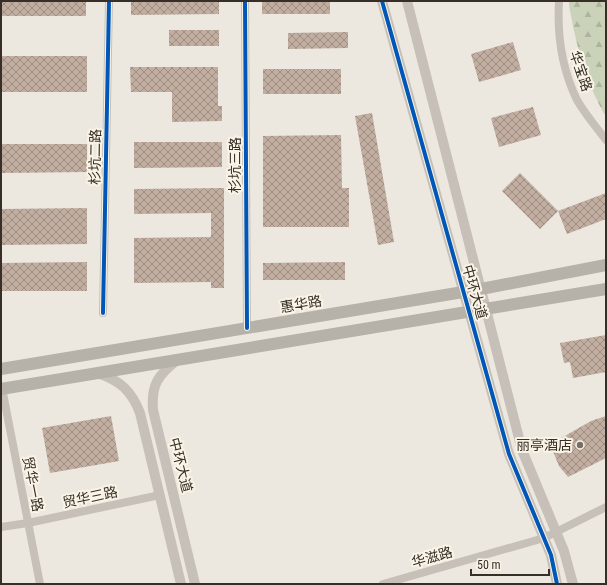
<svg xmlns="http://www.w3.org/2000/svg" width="607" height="585" font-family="'Roboto Condensed','Noto Sans SC',sans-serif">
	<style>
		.forest { fill: url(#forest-firs) }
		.building { fill: url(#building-cross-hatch) }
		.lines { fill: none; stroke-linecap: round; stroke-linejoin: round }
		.minor { stroke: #c6c0b8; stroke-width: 8 }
		.tertiary { stroke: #c6c0b8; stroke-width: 10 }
		.secondary { stroke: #b6b1a9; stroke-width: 12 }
		.cycleway-casing { stroke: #faf4e6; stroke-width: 6 }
		.cycleway { stroke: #0057b8; stroke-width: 4 }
		.poi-dot { fill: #766f68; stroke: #faf4e6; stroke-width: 1.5 }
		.labels { text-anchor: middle; stroke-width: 4; stroke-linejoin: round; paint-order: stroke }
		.street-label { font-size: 14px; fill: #362e27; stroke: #faf4e6 }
		.poi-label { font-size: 14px; fill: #362e27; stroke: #faf4e6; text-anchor: end }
	</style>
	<defs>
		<pattern id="forest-firs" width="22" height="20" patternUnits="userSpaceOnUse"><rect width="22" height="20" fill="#cad3b9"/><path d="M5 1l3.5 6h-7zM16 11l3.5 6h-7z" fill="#aeb59f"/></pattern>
		<pattern id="building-cross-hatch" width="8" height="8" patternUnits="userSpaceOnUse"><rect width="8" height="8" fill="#c1aea1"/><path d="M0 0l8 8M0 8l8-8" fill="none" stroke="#9e8e83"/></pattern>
	</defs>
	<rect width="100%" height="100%" fill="#ece8e0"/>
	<path class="forest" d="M569,1H606V117C585,81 576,45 569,5Z"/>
	<g class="building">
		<rect x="1" y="1" width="85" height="15"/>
		<polygon points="131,1 219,1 219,14 131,15"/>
		<rect x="262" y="1" width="68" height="13"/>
		<rect x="169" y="30" width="50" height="16"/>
		<polygon points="348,32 348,48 288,49 288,33"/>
		<polygon points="513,42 521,70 479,82 471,54"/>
		<rect x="1" y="56" width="86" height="36"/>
		<polygon points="130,67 218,67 218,106 222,106 222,121 172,122 172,92 131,92"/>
		<rect x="263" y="69" width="78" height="25"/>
		<polygon points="533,107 541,135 499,147 491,118"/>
		<polygon points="372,113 394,242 378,245 355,116"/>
		<polygon points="341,135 342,188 349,188 349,227 263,227 263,136"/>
		<polygon points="134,142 222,142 222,167 134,168"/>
		<polygon points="1,144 87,144 87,172 1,173"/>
		<polygon points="520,173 558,211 540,229 502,191"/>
		<polygon points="224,188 224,288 211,288 211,282 134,283 134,238 211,237 211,213 134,214 134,189"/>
		<polygon points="606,193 606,219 567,234 558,211"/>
		<polygon points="87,208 87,244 1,245 1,209"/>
		<polygon points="87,262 87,291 1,291 1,263"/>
		<polygon points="345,262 345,280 263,280 263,263"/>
		<polygon points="606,335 606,372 573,378 570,362 564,363 560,343"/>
		<polygon points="111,416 119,461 50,473 42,428"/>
		<polygon points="606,416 606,458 568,477 559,466 552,449 556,441 591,421"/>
	</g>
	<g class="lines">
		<g class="minor">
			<polyline points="245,1 247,328"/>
			<path d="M559,1C557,35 562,69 577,100C585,114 596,127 606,140"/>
			<polyline points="103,313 109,1"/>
			<polyline points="2,388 40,584"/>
			<polyline points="1,527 28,523 160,495"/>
			<polyline points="383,584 544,538 606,507"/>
		</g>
		<g class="tertiary">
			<polyline points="382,1 509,454 551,555 557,584"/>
			<polyline points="407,1 522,450 564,551 573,584"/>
			<path d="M177,360C158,375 151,385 153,410L195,584"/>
			<path d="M100,374C121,381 132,392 140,413L181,584"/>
		</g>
		<g class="secondary">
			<polyline points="1,369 481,289 606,265"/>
			<polyline points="1,389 606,289"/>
		</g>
		<defs>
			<g id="cycleway">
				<polyline points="245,1 247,328"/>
				<polyline points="382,1 509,454 551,555 557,584"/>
				<polyline points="103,313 109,1"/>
			</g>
		</defs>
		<use href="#cycleway" class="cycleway-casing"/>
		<use href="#cycleway" class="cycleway"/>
	</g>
	<circle class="poi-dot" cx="580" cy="445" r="4"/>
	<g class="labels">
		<g class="street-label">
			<text transform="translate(581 71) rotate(71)" y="5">华宝路</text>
			<text transform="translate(95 157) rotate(-89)" y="5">杉坑二路</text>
			<text transform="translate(235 165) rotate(-90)" y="5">杉坑三路</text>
			<text transform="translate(475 292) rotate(74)" y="5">中环大道</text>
			<text transform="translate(301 304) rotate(-10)" y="5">惠华路</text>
			<text transform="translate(181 465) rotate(76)" y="5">中环大道</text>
			<text transform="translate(33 484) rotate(79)" y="5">贸华一路</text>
			<text transform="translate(90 497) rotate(-12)" y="5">贸华三路</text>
			<text transform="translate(432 557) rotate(-16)" y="5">华滋路</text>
		</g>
		<g class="poi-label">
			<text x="572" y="450">丽亭酒店</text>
		</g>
	</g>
	<rect width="607" height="585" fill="none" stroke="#362e27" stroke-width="4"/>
	<path d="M471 569v6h78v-6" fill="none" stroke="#362e27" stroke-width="2"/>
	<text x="477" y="569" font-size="12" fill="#362e27" stroke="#faf4e6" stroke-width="3" paint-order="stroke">50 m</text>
</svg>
